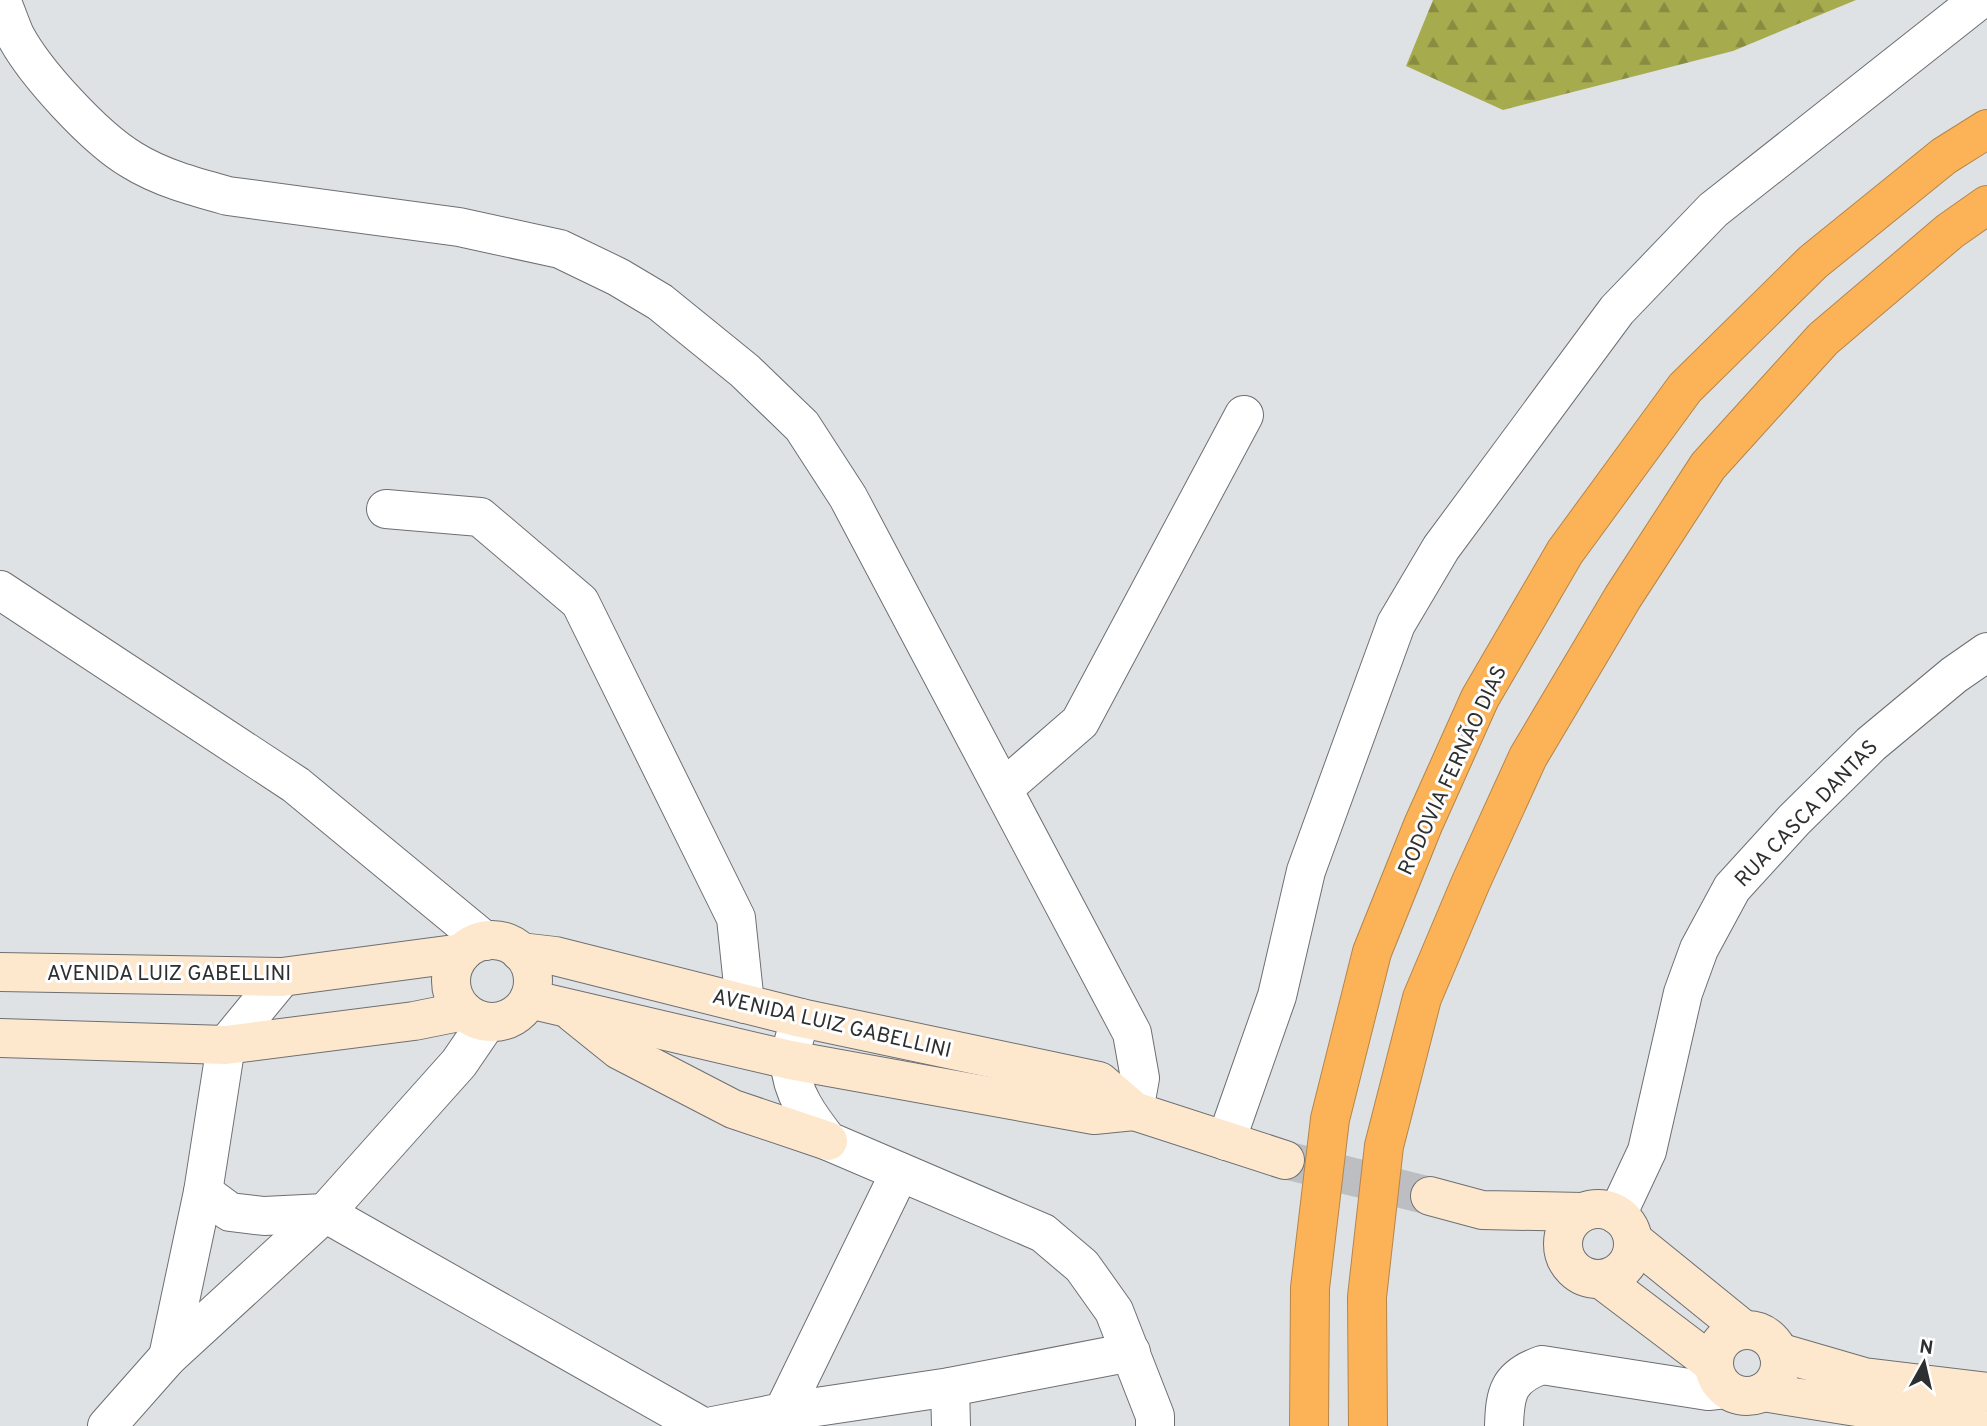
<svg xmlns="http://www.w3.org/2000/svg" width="1987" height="1426" viewBox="0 0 1987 1426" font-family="Overpass,sans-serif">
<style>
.forest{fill:url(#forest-firs)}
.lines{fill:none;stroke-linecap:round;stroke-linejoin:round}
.secondary-tunnel{stroke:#bcbec1;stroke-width:38;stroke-dasharray:38 19;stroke-linecap:butt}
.minor-casing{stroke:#6d6f72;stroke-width:40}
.tertiary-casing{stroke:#6d6f72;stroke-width:40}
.secondary-casing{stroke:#6d6f72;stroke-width:40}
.motorway-casing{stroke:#b4854a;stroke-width:40}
.minor{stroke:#fff;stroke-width:38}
.tertiary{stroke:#fff;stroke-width:38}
.secondary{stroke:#fee8cd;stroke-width:38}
.motorway{stroke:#fcb358;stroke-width:38}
.labels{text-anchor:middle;stroke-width:6;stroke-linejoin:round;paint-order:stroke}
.street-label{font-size:21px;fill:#2e2f30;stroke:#fff}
</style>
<defs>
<pattern id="forest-firs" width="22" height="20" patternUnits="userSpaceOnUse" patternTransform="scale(1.75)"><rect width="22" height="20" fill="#a6ab4e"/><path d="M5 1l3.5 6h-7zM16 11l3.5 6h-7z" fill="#888c41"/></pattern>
</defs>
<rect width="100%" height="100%" fill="#dfe2e5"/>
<polygon class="forest" points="1433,0 1856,0 1733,51 1503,110 1406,66"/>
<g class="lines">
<polyline class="secondary-tunnel" points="1285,1160 1430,1196"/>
<defs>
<g id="minor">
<path d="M 1,0 C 6,11 10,24 15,35 C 35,73 95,138 132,160 C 161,178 195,187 228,196 L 459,227 L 560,249 L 618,277 L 660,302 L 745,371 L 802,426 L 848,497 L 1132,1033 L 1140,1078 L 1134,1111"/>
<polyline points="386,509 480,517 580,602 736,918 745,1004"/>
<polyline points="0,590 296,785 485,941"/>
<polyline points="1004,788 1080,722 1244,415"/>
<polyline points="1226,1141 1277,996 1306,871 1396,624 1441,548 1617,310 1713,210 1979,0"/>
<polyline points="203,1192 230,1212 264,1216 325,1213 701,1426"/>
<polyline points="1617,1215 1647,1151 1683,993 1699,949 1732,888 1794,820 1871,744 1954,675 1987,652"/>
<polyline points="168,1357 203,1192 226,1045 282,977"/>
<polyline points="950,1387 951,1426"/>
<polyline points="783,1412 900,1172"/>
<polyline points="107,1426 168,1357 325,1213 459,1063 487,1022"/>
<polyline points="713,1426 783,1412 950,1387 1131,1352"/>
<path d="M 1504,1426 C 1505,1393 1508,1377 1542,1365 L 1708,1391 L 1726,1389"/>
</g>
<path id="tertiary" d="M 801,1018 C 797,1031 790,1048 790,1062 C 791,1093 810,1118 828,1141 L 1043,1233 L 1082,1266 L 1114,1311 L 1155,1416 L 1155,1426"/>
<g id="secondary">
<circle cx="492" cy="981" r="41"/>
<polyline points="520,952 555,956 801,1018 1099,1081 1134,1111 1285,1160"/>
<polyline points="0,972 282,977 462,953"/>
<polyline points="529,999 790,1060 1094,1115 1134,1111"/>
<polyline points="573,1013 619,1050 733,1109 828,1141"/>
<polyline points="0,1038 226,1045 414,1021 464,1011"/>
<polyline points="1430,1196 1482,1210 1583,1212"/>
<circle cx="1598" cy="1244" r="35"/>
<polyline points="1633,1240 1744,1330"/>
<polyline points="1601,1279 1713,1364"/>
<circle cx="1747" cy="1363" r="33"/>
<polyline points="1778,1352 1864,1377 1987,1392"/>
<polyline points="1763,1392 1975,1426"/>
</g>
<g id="motorway">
<polyline points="1309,1426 1310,1288 1330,1119 1372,952 1423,825 1480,698 1565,552 1685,388 1813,262 1944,156 1987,129"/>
<polyline points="1368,1426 1367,1297 1384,1146 1422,998 1471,882 1528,757 1623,597 1708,466 1823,339 1950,231 1987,205"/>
</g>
</defs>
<use href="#minor" class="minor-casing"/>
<use href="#tertiary" class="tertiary-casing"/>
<use href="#secondary" class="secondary-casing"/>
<use href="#motorway" class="motorway-casing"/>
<use href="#minor" class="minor"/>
<use href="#tertiary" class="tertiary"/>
<use href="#secondary" class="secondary"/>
<use href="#motorway" class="motorway"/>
</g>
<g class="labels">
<g class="street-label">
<text transform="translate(1452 770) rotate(-65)" y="7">RODOVIA FERNÃO DIAS</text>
<text transform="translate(1806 813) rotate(-46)" y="7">RUA CASCA DANTAS</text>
<text x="169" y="980">AVENIDA LUIZ GABELLINI</text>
<text transform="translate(832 1023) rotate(13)" y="7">AVENIDA LUIZ GABELLINI</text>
</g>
</g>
<g transform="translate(1924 1363) rotate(8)" stroke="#ffffff" stroke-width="5" paint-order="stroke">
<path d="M0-5L12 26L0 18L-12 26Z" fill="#2e2f30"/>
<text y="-10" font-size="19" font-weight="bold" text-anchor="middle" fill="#2e2f30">N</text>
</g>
</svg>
